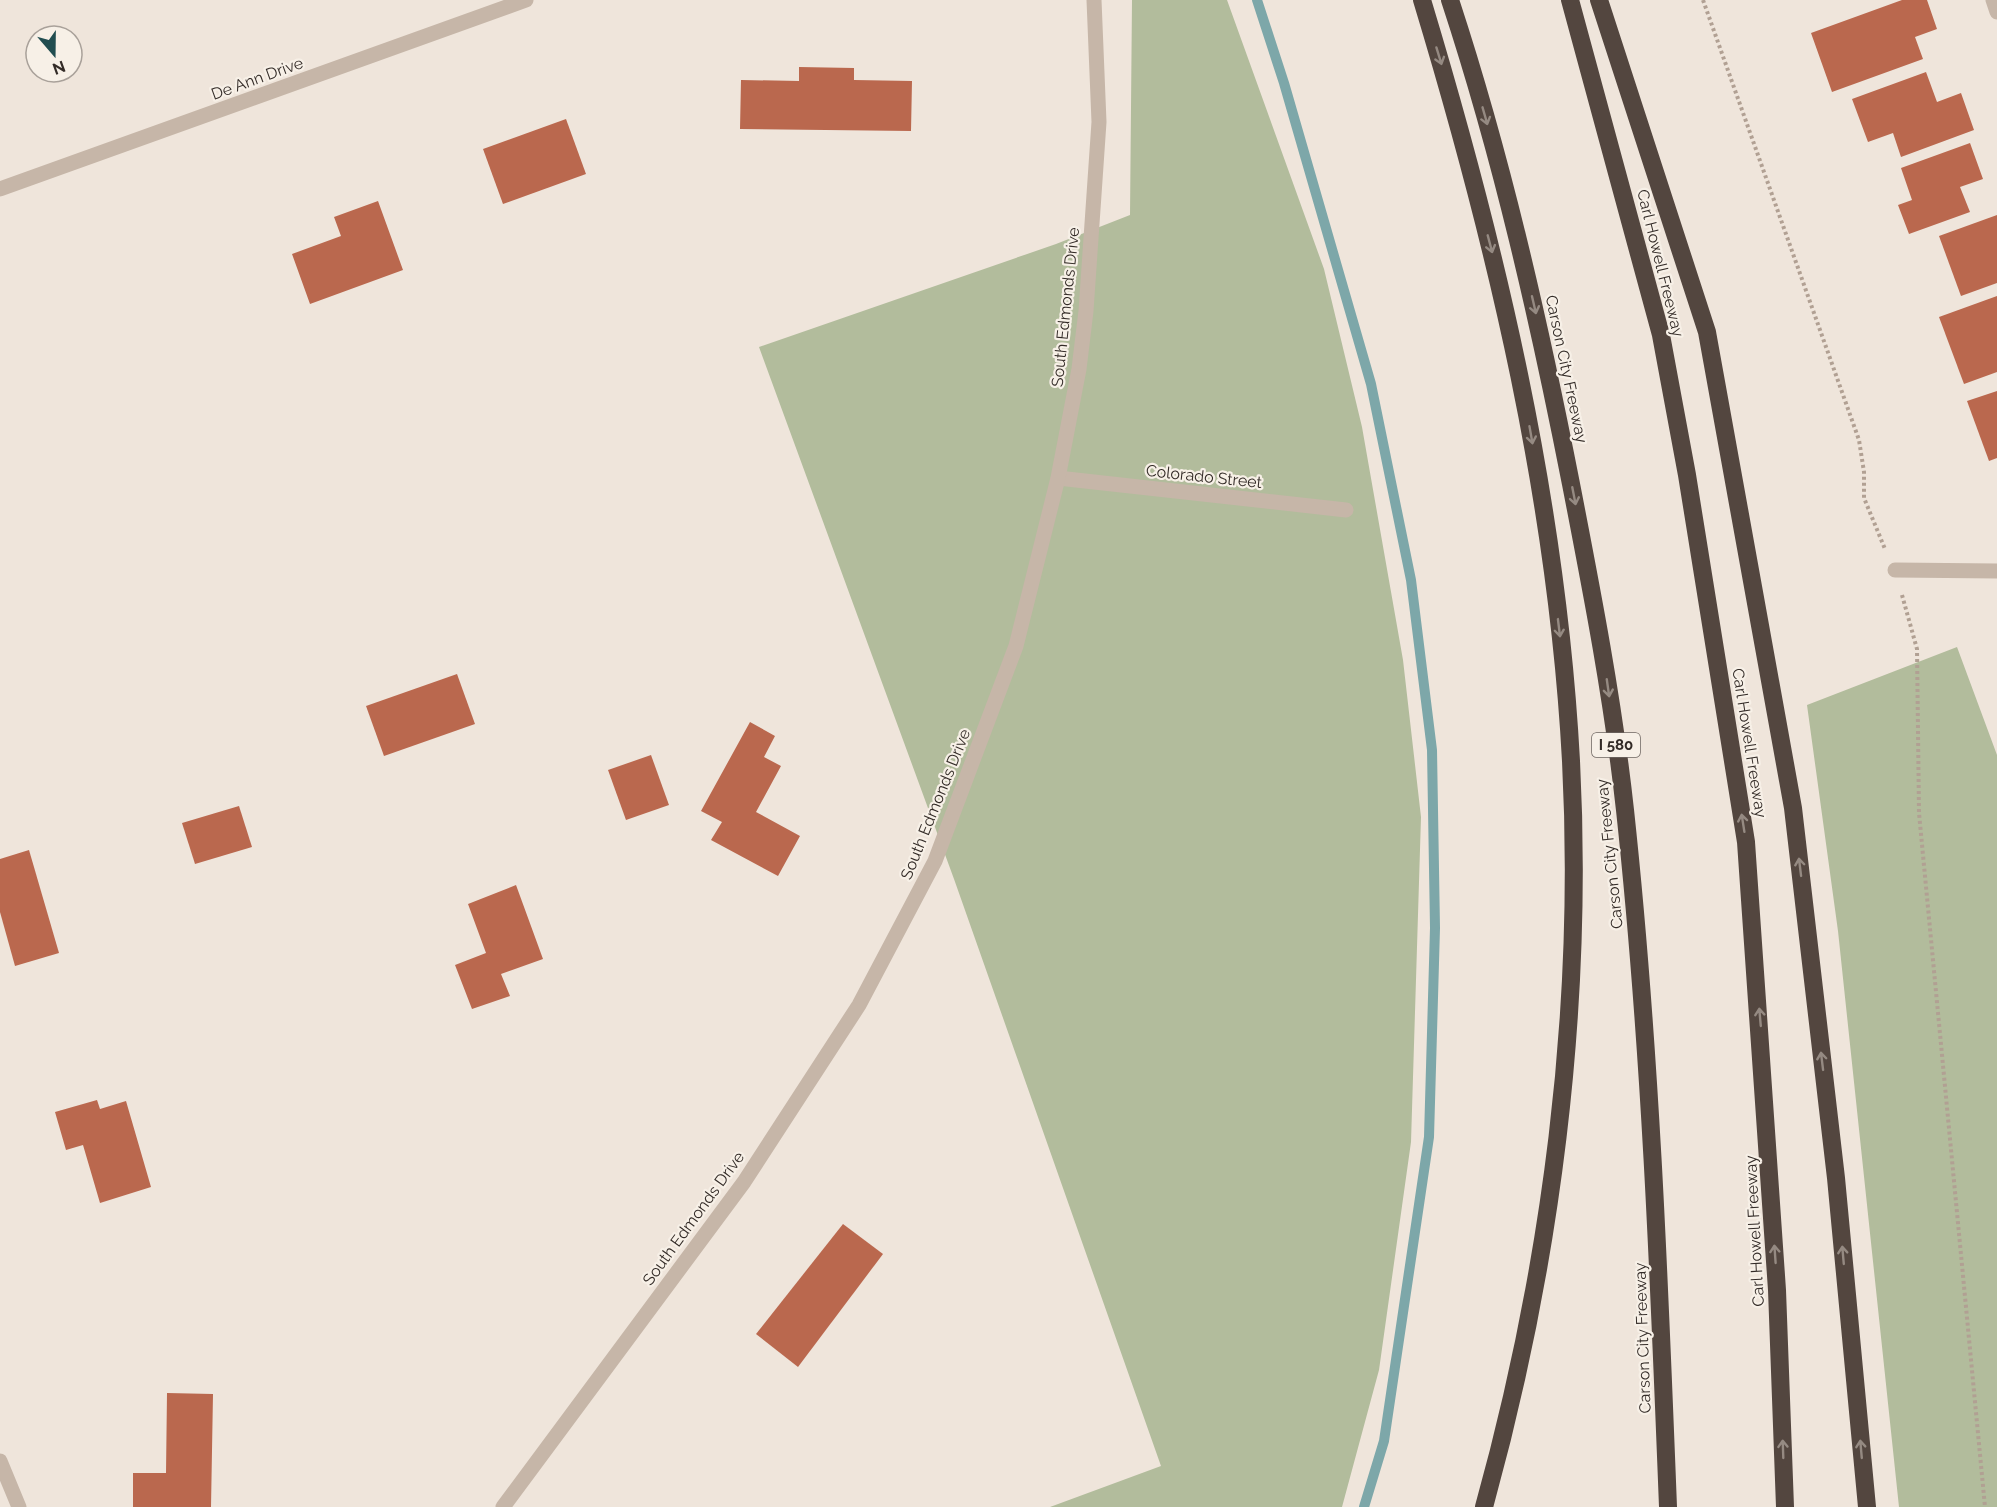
<svg xmlns="http://www.w3.org/2000/svg" width="1997" height="1507" viewBox="0 0 1997 1507" font-family="Raleway,sans-serif">
<style>
.green{fill:#b2bc9c}
.lines{fill:none;stroke-linecap:round;stroke-linejoin:round}
.stream{stroke:#7da7a9;stroke-width:10}
.building{fill:#ba684e}
.path{stroke:#b1a093;stroke-width:4;stroke-dasharray:3 3;stroke-linecap:butt}
.minor{stroke:#c6b6a8;stroke-width:15}
.tertiary{stroke:#c6b6a8;stroke-width:15}
.motorway{stroke:#53463f;stroke-width:18}
.oneway{stroke:#958a82}
.labels{text-anchor:middle;stroke-width:4.5;stroke-linejoin:round;paint-order:stroke}
.shield{fill:#f7f0e7;stroke:#6e6661;stroke-width:1.5}
.shield-label{font-size:15px;font-weight:bold;fill:#332b27}
.street-label{font-size:16px;fill:#332b27;stroke:#f7f0e7}
</style>
<rect width="100%" height="100%" fill="#efe5db"/>
<g class="green">
<polygon points="1132,0 1227,0 1324,269 1362,427 1403,660 1421,817 1411,1142 1379,1370 1342,1507 1050,1507 1161,1466 954,879 759,347 1056,244 1130,215"/>
<polygon points="1957,647 1997,755 1997,1507 1899,1507 1838,931 1807,705"/>
</g>
<g class="lines">
<polyline class="stream" points="1257,0 1284,83 1371,384 1411,580 1432,750 1435,928 1429,1137 1384,1441 1364,1507"/>
</g>
<g class="building">
<polygon points="1902,0 1927,0 1937,29 1915,37 1923,59 1832,92 1811,33"/>
<polygon points="799,67 854,68 854,80 912,81 911,131 740,129 741,80 799,81"/>
<polygon points="1926,72 1937,102 1961,93 1974,130 1901,157 1893,133 1868,142 1852,99"/>
<polygon points="566,119 586,174 503,204 483,149"/>
<polygon points="1970,143 1983,179 1960,187 1970,212 1909,234 1898,205 1912,200 1901,168"/>
<polygon points="378,201 403,270 310,304 292,254 341,236 334,217"/>
<polygon points="1997,215 1997,283 1961,296 1939,236"/>
<polygon points="1997,296 1997,372 1964,384 1939,317"/>
<polygon points="1997,391 1997,458 1989,461 1967,401"/>
<polygon points="457,674 475,724 384,756 366,706"/>
<polygon points="750,722 775,736 764,757 781,766 756,812 800,836 778,876 711,840 722,822 701,811"/>
<polygon points="651,755 669,805 626,820 608,770"/>
<polygon points="239,806 252,847 195,864 182,823"/>
<polygon points="29,850 59,953 15,966 0,912 0,859"/>
<polygon points="516,885 543,959 501,974 510,996 472,1009 455,965 486,953 468,904"/>
<polygon points="97,1100 100,1109 126,1101 151,1187 100,1203 83,1145 66,1150 55,1112"/>
<polygon points="843,1224 883,1254 798,1367 756,1334"/>
<polygon points="167,1393 213,1394 211,1507 133,1507 133,1473 166,1473"/>
</g>
<g class="lines">
<g class="path">
<polyline points="1703,0 1859,440 1864,472 1864,498 1885,549"/>
<polyline points="1902,595 1917,649 1919,813 1985,1507"/>
</g>
<g class="minor">
<polyline points="1993,0 1997,12"/>
<polyline points="0,189 526,0"/>
<polyline points="1058,478 1346,510"/>
<polyline points="1895,570 1997,571"/>
<polyline points="0,1461 19,1507"/>
</g>
<polyline class="tertiary" points="503,1507 744,1182 859,1005 935,861 1016,646 1058,478 1079,369 1086,311 1099,122 1094,0"/>
<g class="motorway">
<path d="M 1422,0 C 1497,248 1557,501 1571,761 C 1584,1011 1551,1266 1484,1507"/>
<path d="M 1450,0 C 1502,158 1539,321 1571,484 C 1592,592 1613,700 1625,810 C 1650,1042 1659,1274 1668,1507"/>
<polyline points="1570,0 1661,335 1687,475 1746,842 1777,1290 1785,1507"/>
<polyline points="1599,0 1707,332 1793,808 1836,1178 1867,1507"/>
</g>
</g>
<defs><path id="oneway-shaft" d="M-6 0H5M1.5-3L5.5 0L1.5 3" fill="none" stroke-width="1.6" stroke-linecap="round" stroke-linejoin="round" transform="scale(1.5)"/></defs>
<g class="oneway">
<use href="#oneway-shaft" transform="translate(1439 56) rotate(73)"/>
<use href="#oneway-shaft" transform="translate(1485 116) rotate(74)"/>
<use href="#oneway-shaft" transform="translate(1490 244) rotate(75)"/>
<use href="#oneway-shaft" transform="translate(1534 305) rotate(77)"/>
<use href="#oneway-shaft" transform="translate(1531 435) rotate(80)"/>
<use href="#oneway-shaft" transform="translate(1574 496) rotate(79)"/>
<use href="#oneway-shaft" transform="translate(1559 628) rotate(83)"/>
<use href="#oneway-shaft" transform="translate(1608 688) rotate(82)"/>
<use href="#oneway-shaft" transform="translate(1743 823) rotate(-99)"/>
<use href="#oneway-shaft" transform="translate(1800 867) rotate(-97)"/>
<use href="#oneway-shaft" transform="translate(1760 1017) rotate(-95)"/>
<use href="#oneway-shaft" transform="translate(1822 1061) rotate(-97)"/>
<use href="#oneway-shaft" transform="translate(1775 1254) rotate(-94)"/>
<use href="#oneway-shaft" transform="translate(1843 1255) rotate(-95)"/>
<use href="#oneway-shaft" transform="translate(1783 1449) rotate(-92)"/>
<use href="#oneway-shaft" transform="translate(1861 1449) rotate(-95)"/>
</g>
<g class="labels">
<rect class="shield" x="1592" y="733" width="48" height="24" rx="4.5"/>
<g class="shield-label">
<text x="1616" y="750">I 580</text>
</g>
<g class="street-label">
<text transform="translate(257 78) rotate(-20)" y="6">De Ann Drive</text>
<text transform="translate(1661 263) rotate(76)" y="6">Carl Howell Freeway</text>
<text transform="translate(1065 307) rotate(-84)" y="6">South Edmonds Drive</text>
<text transform="translate(1567 369) rotate(78)" y="6">Carson City Freeway</text>
<text transform="translate(1204 476) rotate(6)" y="6">Colorado Street</text>
<text transform="translate(1750 743) rotate(81)" y="6">Carl Howell Freeway</text>
<text transform="translate(935 804) rotate(-68)" y="6">South Edmonds Drive</text>
<text transform="translate(1609 854) rotate(-96)" y="6">Carson City Freeway</text>
<text transform="translate(693 1218) rotate(-54)" y="6">South Edmonds Drive</text>
<text transform="translate(1754 1231) rotate(-93)" y="6">Carl Howell Freeway</text>
<text transform="translate(1642 1338) rotate(-92)" y="6">Carson City Freeway</text>
</g>
</g>
<g transform="translate(54 54) rotate(160)"><circle r="28" fill="#f7f0e7" stroke="#a9a19a" stroke-width="1.5"/>
<path d="M0-4.5L10 22L0 15L-10 22Z" fill="#214d50"/>
<text y="-9" font-size="16" font-weight="bold" text-anchor="middle" fill="#332b27">N</text>
</g>
</svg>
